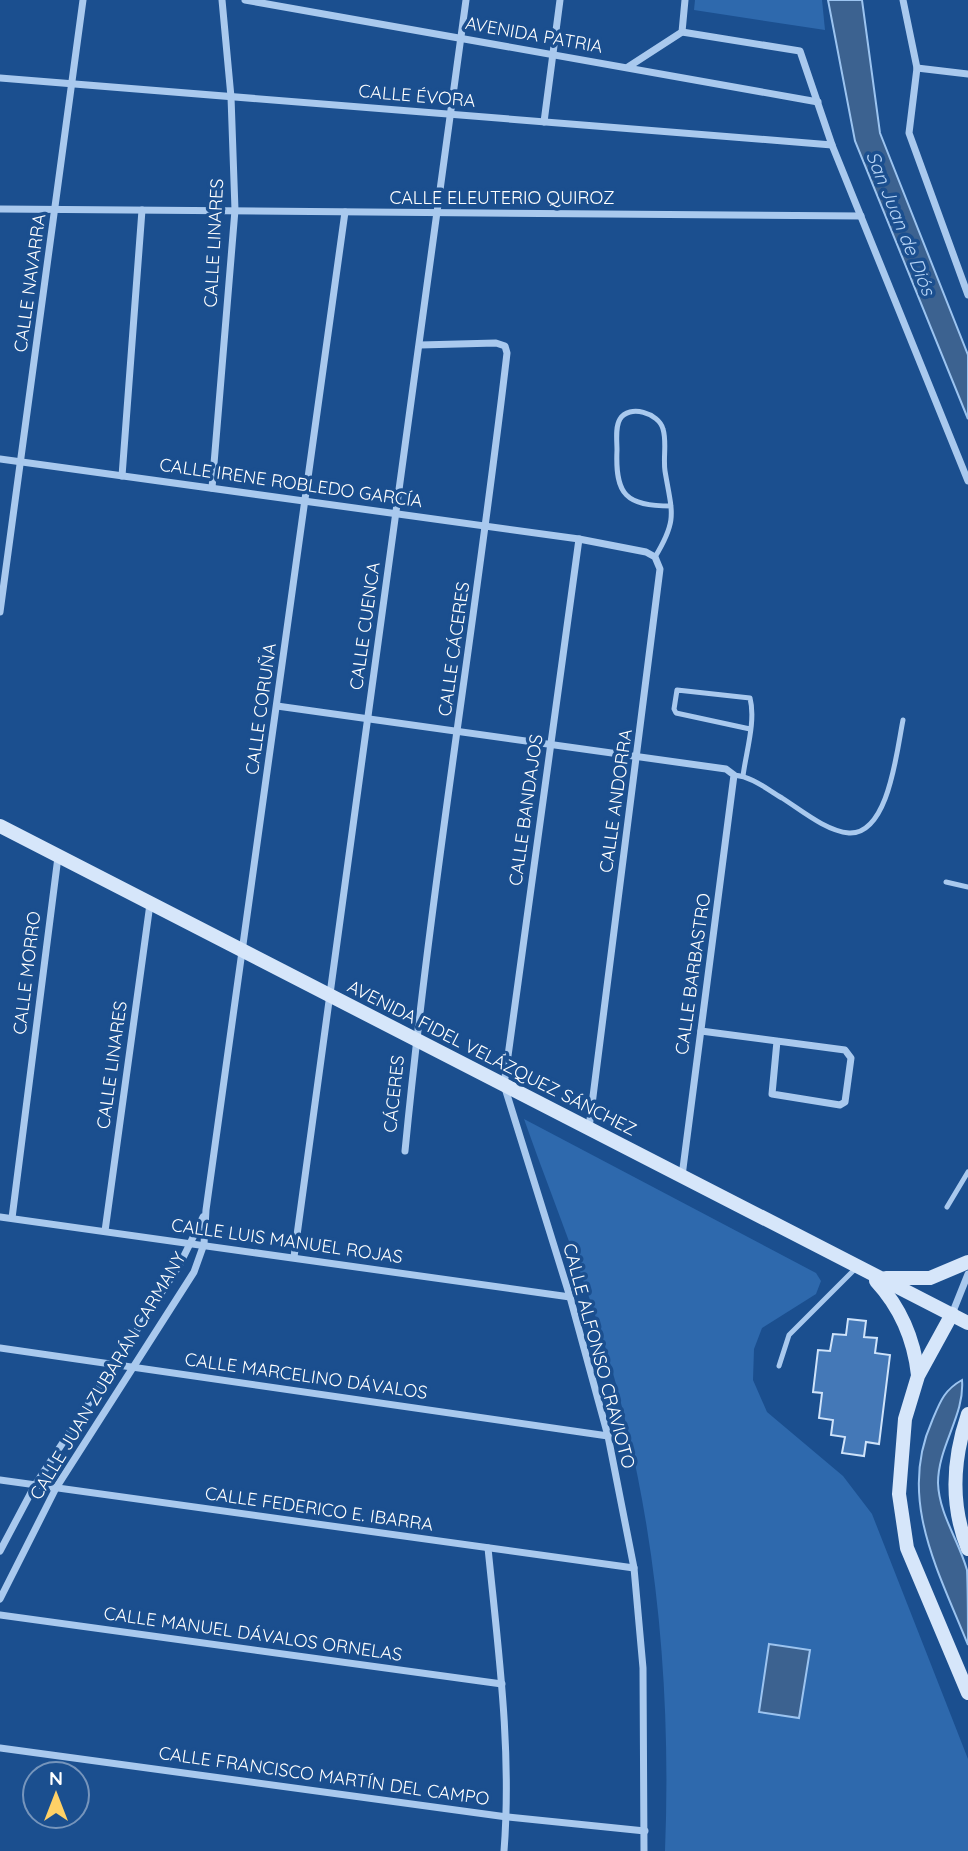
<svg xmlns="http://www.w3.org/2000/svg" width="968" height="1851" viewBox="0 0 968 1851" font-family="Quicksand,sans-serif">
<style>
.green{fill:#2e69ad}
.water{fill:#3c6290;stroke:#9cc4f0;stroke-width:2}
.building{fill:#4478b7;stroke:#cfe3fa;stroke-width:2}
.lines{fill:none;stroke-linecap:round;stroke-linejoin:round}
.lane{stroke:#a9c9ee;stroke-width:5}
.street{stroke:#a9c9ee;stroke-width:7}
.secondary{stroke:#d6e6fa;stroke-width:14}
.labels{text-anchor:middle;stroke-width:7;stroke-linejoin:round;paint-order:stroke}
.street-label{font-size:18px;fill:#fff;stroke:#1b4f8f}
.water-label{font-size:19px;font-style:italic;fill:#b5d3f5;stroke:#1b4f8f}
</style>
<rect width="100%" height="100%" fill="#1b4f8f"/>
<g class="green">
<polygon points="695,0 822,0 825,30 694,10"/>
<path d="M 524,1119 L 816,1273 L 821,1281 L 816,1294 L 762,1328 L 754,1349 L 753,1380 L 767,1412 L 843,1476 L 872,1514 L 968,1759 L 968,1851 L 665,1851 C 672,1676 654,1501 601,1333 C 578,1261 549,1190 524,1119 Z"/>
</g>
<g class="water">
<polygon points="828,0 862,0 880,133 968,355 968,419 855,141"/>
<path d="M 962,1380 C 965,1415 938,1446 938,1483 C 939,1514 959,1541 967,1570 C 968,1592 968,1622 968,1645 C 939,1572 897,1499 932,1421 C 940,1402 944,1390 962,1380 Z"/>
<polygon points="769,1644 810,1650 799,1718 759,1712"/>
</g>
<polygon class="building" points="848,1319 866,1321 864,1337 877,1338 875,1353 890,1355 879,1444 866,1442 864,1456 842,1453 845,1437 831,1435 833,1420 819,1418 822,1393 813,1392 818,1350 830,1351 833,1334 846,1335"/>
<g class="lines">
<g class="lane">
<path d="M 655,557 C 678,519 672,513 665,471 C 663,458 667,442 663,429 C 659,413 629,404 620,419 C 615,427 617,441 617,450 C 615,495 626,506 671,506"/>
<path d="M 734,775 C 753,777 765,788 782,798 C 801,810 826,831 849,833 C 889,835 897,749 903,720"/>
<path d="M 743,776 C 746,752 756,721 750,698 L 677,690 L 674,709 L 676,713 L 750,729"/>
<polyline points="946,882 968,887"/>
<polyline points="947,1207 968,1172"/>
<polyline points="779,1366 789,1335 857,1267"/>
</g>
<g class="street">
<polyline points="245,0 818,102"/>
<polyline points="903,0 917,68 909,133 968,295"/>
<polyline points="682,32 800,51 832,145 968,481"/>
<polyline points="628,67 682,32 685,0"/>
<polyline points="917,68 968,74"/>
<polyline points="0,78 832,145"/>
<polyline points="544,122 560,0"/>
<polyline points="0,209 861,216"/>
<polyline points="0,459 579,539 646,552 655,557 660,569 589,1128"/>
<polyline points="122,476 142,210"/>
<polyline points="212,488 235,210 231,97 222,0"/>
<polyline points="579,539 504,1085 570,1297 608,1436 634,1568 643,1668 644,1851"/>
<polyline points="0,612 83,0"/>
<polyline points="277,706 726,769 734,775 682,1176"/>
<polyline points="701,1031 845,1050 851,1058 845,1102 840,1105 772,1094 777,1041"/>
<path d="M 405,1151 C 431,884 476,619 507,353 L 505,346 L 496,343 L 420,345"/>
<polyline points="0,1217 570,1297"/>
<polyline points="12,1218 58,857"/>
<polyline points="105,1231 150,904"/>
<polyline points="294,1257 466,0"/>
<polyline points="952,1314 968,1274"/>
<polyline points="0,1348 608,1436"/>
<polyline points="0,1480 634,1568"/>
<path d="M 488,1548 C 498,1648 512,1750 504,1851"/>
<polyline points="0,1551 35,1485 179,1266 203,1217"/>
<polyline points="0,1599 56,1488 194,1272 204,1244 206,1210 345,212"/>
<polyline points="0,1615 502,1684"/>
<polyline points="0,1748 507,1817 645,1831"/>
</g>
<g class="secondary">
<polyline points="0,826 968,1323"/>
<polyline points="886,1278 930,1278 968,1262"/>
<path d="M 876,1281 C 901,1308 914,1339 918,1375"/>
<polyline points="952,1314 918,1376 905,1419 899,1494 907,1548 968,1693"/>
<path d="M 968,1414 C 953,1458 950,1505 968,1549"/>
</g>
</g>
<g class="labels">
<g class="street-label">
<text transform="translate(534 35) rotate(10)" y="6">AVENIDA PATRIA</text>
<text transform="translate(417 96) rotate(5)" y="6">CALLE ÉVORA</text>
<text x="502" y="204">CALLE ELEUTERIO QUIROZ</text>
<text transform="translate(214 243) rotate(-87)" y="6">CALLE LINARES</text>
<text transform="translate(30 283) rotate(-82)" y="6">CALLE NAVARRA</text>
<text transform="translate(291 483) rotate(8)" y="6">CALLE IRENE ROBLEDO GARCÍA</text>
<text transform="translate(365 626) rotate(-82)" y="6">CALLE CUENCA</text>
<text transform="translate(454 649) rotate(-82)" y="6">CALLE CÁCERES</text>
<text transform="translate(261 709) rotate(-82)" y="6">CALLE CORUÑA</text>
<text transform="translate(616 801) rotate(-82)" y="6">CALLE ANDORRA</text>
<text transform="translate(526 810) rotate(-82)" y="6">CALLE BANDAJOS</text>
<text transform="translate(27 973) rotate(-83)" y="6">CALLE MORRO</text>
<text transform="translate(693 974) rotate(-82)" y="6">CALLE BARBASTRO</text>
<text transform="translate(492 1058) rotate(27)" y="6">AVENIDA FIDEL VELÁZQUEZ SÁNCHEZ</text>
<text transform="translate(112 1065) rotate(-82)" y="6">CALLE LINARES</text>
<text transform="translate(394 1094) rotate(-84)" y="6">CÁCERES</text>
<text transform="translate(287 1241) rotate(8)" y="6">CALLE LUIS MANUEL ROJAS</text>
<text transform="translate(599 1356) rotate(75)" y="6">CALLE ALFONSO CRAVIOTO</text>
<text transform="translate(108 1376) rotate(-59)" y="6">CALLE JUAN ZUBARÁN CARMANY</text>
<text transform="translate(306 1376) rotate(8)" y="6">CALLE MARCELINO DÁVALOS</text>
<text transform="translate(319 1509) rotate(8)" y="6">CALLE FEDERICO E. IBARRA</text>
<text transform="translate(253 1634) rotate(8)" y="6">CALLE MANUEL DÁVALOS ORNELAS</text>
<text transform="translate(324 1776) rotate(8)" y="6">CALLE FRANCISCO MARTÍN DEL CAMPO</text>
</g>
<g class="water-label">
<text transform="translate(901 223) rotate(68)" y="7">San Juan de Diós</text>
</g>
</g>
<g transform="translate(56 1795)"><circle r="33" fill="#1b4f8f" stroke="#7695bc" stroke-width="2"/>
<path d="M0-5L12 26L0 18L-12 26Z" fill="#ffd166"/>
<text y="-10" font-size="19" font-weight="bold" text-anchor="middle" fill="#ffffff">N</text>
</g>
</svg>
